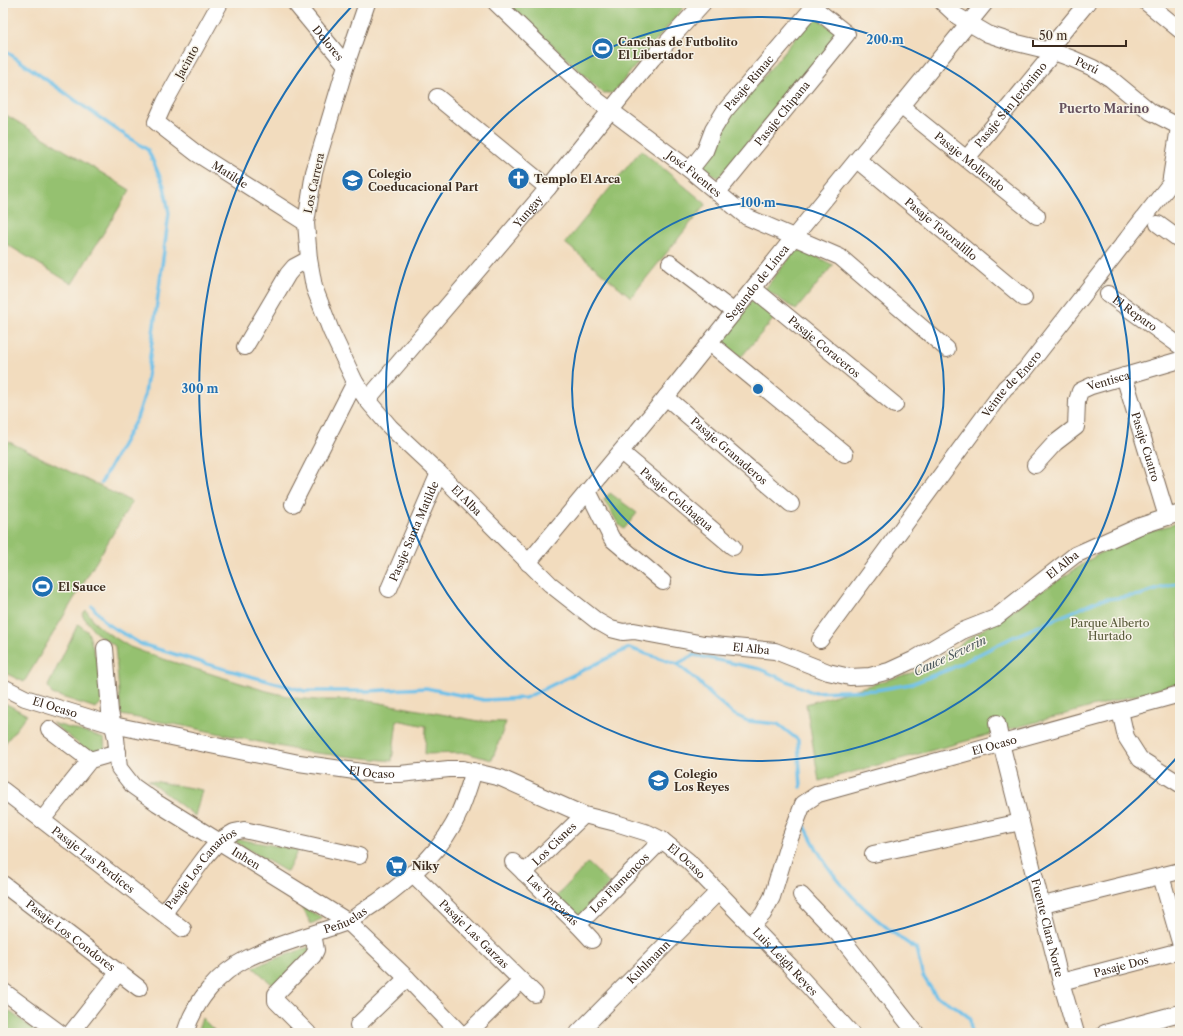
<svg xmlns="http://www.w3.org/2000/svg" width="1183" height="1036" viewBox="0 0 1183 1036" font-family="'Libre Caslon Text',serif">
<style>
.green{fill:#95c16f;stroke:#687646}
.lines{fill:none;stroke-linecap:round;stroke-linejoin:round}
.stream{stroke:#6cc0e9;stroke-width:3.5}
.minor-casing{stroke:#7b6856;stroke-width:18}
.minor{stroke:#fff;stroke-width:16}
.ring{fill:none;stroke:#1f6fb2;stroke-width:2}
.labels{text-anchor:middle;stroke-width:3;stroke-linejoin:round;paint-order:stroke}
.poi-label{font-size:11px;font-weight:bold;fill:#3b2a1e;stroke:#f7f3e8;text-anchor:start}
.street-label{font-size:11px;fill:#3b2a1e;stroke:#f7f3e8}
.park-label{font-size:11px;fill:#565736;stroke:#f7f3e8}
.neighbourhood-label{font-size:12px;font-weight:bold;fill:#66515d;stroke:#f7f3e8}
.water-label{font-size:12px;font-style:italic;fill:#4a575b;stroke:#f7f3e8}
.centre{fill:#1f6fb2;stroke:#f7f3e8;stroke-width:2}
.ring-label{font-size:12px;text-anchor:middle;font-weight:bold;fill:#1f6fb2;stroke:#f7f3e8;stroke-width:3;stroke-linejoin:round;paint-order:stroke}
</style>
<rect width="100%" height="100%" fill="#f7f3e8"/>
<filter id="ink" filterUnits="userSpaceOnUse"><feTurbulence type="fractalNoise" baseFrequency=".025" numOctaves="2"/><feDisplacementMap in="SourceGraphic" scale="8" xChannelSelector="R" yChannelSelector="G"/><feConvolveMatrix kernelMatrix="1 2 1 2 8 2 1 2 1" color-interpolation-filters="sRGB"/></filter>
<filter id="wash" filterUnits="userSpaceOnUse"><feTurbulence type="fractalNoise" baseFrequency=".012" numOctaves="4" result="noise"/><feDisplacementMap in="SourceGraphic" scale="16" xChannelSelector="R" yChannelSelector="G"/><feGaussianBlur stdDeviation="0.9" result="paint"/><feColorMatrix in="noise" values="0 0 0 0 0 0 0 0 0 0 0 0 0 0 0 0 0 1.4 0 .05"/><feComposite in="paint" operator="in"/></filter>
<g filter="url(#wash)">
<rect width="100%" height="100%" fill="#f2dcbe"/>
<g class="green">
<polygon points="508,3 687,3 613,93 603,93"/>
<polygon points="814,16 836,32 836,38 718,178 701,164 721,128"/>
<polygon points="3,113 130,190 72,284 3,242"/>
<polygon points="641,150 706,204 631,297 565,243"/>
<polygon points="804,250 833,265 796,310 765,289 794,252"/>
<polygon points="754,298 777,315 741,357 720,340"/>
<polygon points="3,439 132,502 24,682 3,672"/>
<polygon points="610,493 637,513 624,529 619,525 604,500"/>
<polygon points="1180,522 1180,683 819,781 806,704 921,670 1097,555 1131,537"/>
<polygon points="86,610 96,624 109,634 130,647 157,657 263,690 295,698 316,700 364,700 479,721 506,722 492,760 466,753 425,754 426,726 397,720 392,761 306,752 184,726 121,715 115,646 96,633 82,615"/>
<polygon points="78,624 88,632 99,668 102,702 96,708 52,694 48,686"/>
<polygon points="3,702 27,715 3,746"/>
<polygon points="52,723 94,735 104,739 105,754 94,756"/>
<polygon points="148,780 202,790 195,816"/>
<polygon points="238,839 298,850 287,872 234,841"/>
<polygon points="588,863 610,884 577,919 555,898"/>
<polygon points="302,907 323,918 311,924"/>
<polygon points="309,947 311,950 274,986 253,967"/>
<polygon points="4,1007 38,1033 3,1033"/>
<polygon points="202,1018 217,1033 197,1033"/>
</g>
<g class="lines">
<g class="stream">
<polyline points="3,49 110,125 148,150 164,186 169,213 145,394 137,418 101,483"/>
<polyline points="92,606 107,624 141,644 217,667 305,691 367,691 426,688 484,700 525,698 629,648 677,664 698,681 710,694 733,714 748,721 778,724 798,740 801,787"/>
<polyline points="677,664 694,655 760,669 812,692 876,690 911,684 952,668 1013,637 1100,600 1140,595 1180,582"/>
<path d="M 802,821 C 810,835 817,851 826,864 C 849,898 882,926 916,949 L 923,976 L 936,996 L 956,1007 L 970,1018 L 971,1033"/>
</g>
</g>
</g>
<g filter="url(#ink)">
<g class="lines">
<defs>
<g id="minor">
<path id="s1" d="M 220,3 L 165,102 L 156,122 L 196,153 L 306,223"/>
<path id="s2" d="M 295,3 L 346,65"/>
<path id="s3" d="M 367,3 L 346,65 L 314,172 L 306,223 L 309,259 L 314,287 L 331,331 L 355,382 L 367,400 L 390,427 L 439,473 L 550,584 L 597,621 L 611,629 L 623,632 L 634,631 L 704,644 L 775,651 L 828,672 L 850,677 L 870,676 L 889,671 L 913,660 L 962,631 L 995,618 L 1075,555 L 1140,526 L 1180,513"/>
<path id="s4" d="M 496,3 L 598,101 L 690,170 L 747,217 L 840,257 L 947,349"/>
<path id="s5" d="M 943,3 L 957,16 L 988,34 L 1009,41 L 1054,52 L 1073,59 L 1093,68 L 1111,79 L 1151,112 L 1180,127"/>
<polyline points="1147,3 1180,30"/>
<polyline points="1048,50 1087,3"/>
<polyline points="437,97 548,188"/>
<path id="s6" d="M 902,107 L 1037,216"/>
<path id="s7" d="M 967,158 L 1054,52"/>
<path id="s8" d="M 858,160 L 1024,298"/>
<path id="s9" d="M 690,170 L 705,151 L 713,130 L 724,112 L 817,3"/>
<path id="s10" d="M 717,193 L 847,34 L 813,7"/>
<polyline points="1158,224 1180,240"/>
<polyline points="670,263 734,312"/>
<path id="s11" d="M 754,289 L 895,405"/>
<path id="s12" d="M 1108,294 L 1180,346"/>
<polyline points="710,343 845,454"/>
<polyline points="245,347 288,274 294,267 309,259"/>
<path id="s13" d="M 1124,376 L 1167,517"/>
<path id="s14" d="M 666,397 L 791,504"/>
<path id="s15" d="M 367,400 L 548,188 L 652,59 L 703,3"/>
<path id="s16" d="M 621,452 L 733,547"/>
<path id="s17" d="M 1035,465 L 1055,443 L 1076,427 L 1077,401 L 1080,391 L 1091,386 L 1180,360"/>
<polyline points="588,491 612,539 663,582"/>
<polyline points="293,504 355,382"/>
<path id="s18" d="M 528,563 L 666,397 L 794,237 L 985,3"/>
<path id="s19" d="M 389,589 L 439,473"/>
<path id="s20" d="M 820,640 L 1005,388 L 1025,370 L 1170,184 L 1180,121"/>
<path id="s21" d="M 105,648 L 110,712 L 116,738 L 119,768 L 133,786 L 157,803 L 347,921 L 407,978 L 460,1033"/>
<path id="s22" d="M 3,687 L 25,698 L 113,725 L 299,763 L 376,774 L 400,774 L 449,769 L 463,769 L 501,778 L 584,815 L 616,823 L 648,833 L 662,840 L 688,861 L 790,966 L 851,1033"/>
<polyline points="1120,711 1126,737 1140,759 1180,784"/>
<path id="s23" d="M 997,723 L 1001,743 L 1061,982 L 1076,1033"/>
<polyline points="49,729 90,760"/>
<path id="s24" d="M 3,790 L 183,929"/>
<polyline points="42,820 90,760 118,752"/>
<polyline points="873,854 1021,822"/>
<path id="s25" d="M 513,862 L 578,925 L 592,940"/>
<path id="s26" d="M 412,873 L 535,994"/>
<path id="s27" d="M 524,873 L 584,815"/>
<polyline points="1161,876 1180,942"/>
<path id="s28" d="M 3,884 L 139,988"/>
<polyline points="801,895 839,935 916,1033"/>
<polyline points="1043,905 1180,871"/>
<path id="s29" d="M 164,913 L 206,856 L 219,841 L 234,832 L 244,830 L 359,856"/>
<path id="s30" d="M 578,925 L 662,840"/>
<path id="s31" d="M 751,927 L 763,914 L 772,897 L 789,841 L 803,804 L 818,794 L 1180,694"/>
<path id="s32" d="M 1061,982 L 1180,951"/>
<polyline points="3,991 60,1033"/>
<polyline points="358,1025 407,978"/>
<polyline points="71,1033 119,972"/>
<path id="s33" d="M 185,1033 C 195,1001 218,973 248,958 C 270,947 295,940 318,932 C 328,928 338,926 347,922 C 353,919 359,914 365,910 C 397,890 435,858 453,825 C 463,808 468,789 474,771"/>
<polyline points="308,1033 276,1001 276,994 313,956 316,950 313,934"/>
<polyline points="468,1033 521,981"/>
<path id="s34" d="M 578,1033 L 718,892"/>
<polyline points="1105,1033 1180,1013"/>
</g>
</defs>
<use href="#minor" class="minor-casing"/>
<use href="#minor" class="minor"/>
</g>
</g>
<g class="ring">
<circle cx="758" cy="389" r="186"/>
<circle cx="758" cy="389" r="372"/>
<path d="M1179 755A558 558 0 1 1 353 5"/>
</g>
<defs>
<symbol id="stadium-disc" viewBox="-11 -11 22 22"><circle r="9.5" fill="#1f6fb2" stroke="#f7f3e8"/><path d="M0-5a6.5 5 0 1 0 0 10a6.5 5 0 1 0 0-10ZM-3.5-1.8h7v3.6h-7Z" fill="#fff"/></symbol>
<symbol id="church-disc" viewBox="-11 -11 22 22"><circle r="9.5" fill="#1f6fb2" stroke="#f7f3e8"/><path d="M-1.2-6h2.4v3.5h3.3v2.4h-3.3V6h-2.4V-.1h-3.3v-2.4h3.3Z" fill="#fff"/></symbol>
<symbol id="school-disc" viewBox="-11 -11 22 22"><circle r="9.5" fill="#1f6fb2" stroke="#f7f3e8"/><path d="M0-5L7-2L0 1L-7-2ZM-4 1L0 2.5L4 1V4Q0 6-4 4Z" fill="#fff"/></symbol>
<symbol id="supermarket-disc" viewBox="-11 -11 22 22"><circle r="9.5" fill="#1f6fb2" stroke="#f7f3e8"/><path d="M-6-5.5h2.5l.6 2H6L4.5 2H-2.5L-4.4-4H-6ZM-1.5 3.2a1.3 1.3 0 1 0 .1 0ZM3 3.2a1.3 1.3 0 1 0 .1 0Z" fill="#fff"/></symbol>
</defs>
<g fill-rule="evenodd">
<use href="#stadium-disc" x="590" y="36" width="25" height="25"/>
<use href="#church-disc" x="506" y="166" width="25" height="25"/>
<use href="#school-disc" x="340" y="168" width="25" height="25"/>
<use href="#stadium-disc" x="30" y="574" width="25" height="25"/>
<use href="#school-disc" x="646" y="768" width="25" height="25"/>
<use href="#supermarket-disc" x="384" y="854" width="25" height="25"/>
</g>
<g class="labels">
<g class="poi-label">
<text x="618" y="46">Canchas de Futbolito<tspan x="618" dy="13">El Libertador</tspan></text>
<text x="368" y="178">Colegio<tspan x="368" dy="13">Coeducacional Part</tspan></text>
<text x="534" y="183">Templo El Arca</text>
<text x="58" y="591">El Sauce</text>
<text x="674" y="778">Colegio<tspan x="674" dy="13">Los Reyes</tspan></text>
<text x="412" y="870">Niky</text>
</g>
<g class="street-label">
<text dy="4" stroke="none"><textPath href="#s2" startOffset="52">Dolores</textPath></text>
<text transform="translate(187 62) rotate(-61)" y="4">Jacinto</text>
<text dy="4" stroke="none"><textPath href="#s5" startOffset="159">Perú</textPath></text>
<text dy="4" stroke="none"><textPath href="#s9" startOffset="106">Pasaje Rimac</textPath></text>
<text dy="4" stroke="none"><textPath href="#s7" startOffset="69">Pasaje San Jerónimo</textPath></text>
<text dy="4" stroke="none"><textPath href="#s10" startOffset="103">Pasaje Chipana</textPath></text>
<text dy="4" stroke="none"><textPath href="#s6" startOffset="87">Pasaje Mollendo</textPath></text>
<text dy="4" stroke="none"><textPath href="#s1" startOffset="226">Matilde</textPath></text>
<text dy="4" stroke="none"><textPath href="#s4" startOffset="262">José Fuentes</textPath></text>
<text transform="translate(314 183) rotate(-78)" y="4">Los Carrera</text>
<text dy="4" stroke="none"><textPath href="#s15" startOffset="248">Yungay</textPath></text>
<text dy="4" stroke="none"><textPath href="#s8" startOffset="108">Pasaje Totoralillo</textPath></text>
<text dy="4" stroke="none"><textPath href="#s18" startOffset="362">Segundo de Línea</textPath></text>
<text dy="4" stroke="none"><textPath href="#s12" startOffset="33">El Reparo</textPath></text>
<text dy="4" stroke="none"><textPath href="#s11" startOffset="91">Pasaje Coraceros</textPath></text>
<text dy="4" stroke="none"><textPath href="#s17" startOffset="123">Ventisca</textPath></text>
<text dy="4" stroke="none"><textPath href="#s20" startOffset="320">Veinte de Enero</textPath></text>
<text dy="4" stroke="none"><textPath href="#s13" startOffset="74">Pasaje Cuatro</textPath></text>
<text dy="4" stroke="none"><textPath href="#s14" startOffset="83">Pasaje Granaderos</textPath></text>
<text dy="4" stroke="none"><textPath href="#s16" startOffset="73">Pasaje Colchagua</textPath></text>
<text dy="4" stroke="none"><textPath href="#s3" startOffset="560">El Alba</textPath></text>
<text dy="4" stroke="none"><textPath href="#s19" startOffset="63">Pasaje Santa Matilde</textPath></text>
<text dy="4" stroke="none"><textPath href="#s3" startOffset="1244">El Alba</textPath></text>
<text dy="4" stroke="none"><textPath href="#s3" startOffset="896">El Alba</textPath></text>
<text dy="4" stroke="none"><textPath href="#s22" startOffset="56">El Ocaso</textPath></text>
<text dy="4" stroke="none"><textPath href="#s31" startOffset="336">El Ocaso</textPath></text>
<text dy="4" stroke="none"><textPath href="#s22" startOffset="380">El Ocaso</textPath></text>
<text dy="4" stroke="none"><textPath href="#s27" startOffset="42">Los Cisnes</textPath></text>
<text dy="4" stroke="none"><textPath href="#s21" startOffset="278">Inhen</textPath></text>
<text dy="4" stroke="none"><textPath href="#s24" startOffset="114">Pasaje Las Perdices</textPath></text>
<text dy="4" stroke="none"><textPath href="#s22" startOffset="716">El Ocaso</textPath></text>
<text dy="4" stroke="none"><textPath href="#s29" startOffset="58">Pasaje Los Canarios</textPath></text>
<text dy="4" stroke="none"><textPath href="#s30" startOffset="59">Los Flamencos</textPath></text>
<text dy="4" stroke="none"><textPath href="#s25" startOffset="55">Las Torcazas</textPath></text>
<text dy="4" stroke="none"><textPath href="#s33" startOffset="205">Peñuelas</textPath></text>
<text dy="4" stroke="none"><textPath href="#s23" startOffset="211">Fuente Clara Norte</textPath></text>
<text dy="4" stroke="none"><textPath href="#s26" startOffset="87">Pasaje Las Garzas</textPath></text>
<text dy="4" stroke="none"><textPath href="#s28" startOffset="85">Pasaje Los Condores</textPath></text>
<text dy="4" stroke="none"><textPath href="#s34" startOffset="100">Kuhlmann</textPath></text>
<text dy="4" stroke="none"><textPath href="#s22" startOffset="857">Luis Leigh Reyes</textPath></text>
<text dy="4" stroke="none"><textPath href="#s32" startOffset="62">Pasaje Dos</textPath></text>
</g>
<g class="park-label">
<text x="1110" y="627">Parque Alberto<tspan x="1110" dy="13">Hurtado</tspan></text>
</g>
<g class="neighbourhood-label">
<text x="1104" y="113">Puerto Marino</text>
</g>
<g class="water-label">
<text transform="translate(950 656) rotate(-25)" y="4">Cauce Severin</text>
</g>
</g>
<circle cx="758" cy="389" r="6" class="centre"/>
<g class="ring-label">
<text x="885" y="44">200 m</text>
<text x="758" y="207">100 m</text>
<text x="200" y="393">300 m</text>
</g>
<rect width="1183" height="1036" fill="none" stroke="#f7f3e8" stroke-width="16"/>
<path d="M1033 40v6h93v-6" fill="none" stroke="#3b2a1e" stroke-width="2"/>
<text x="1039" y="40" font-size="12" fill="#3b2a1e" stroke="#f7f3e8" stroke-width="3" paint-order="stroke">50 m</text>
</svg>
